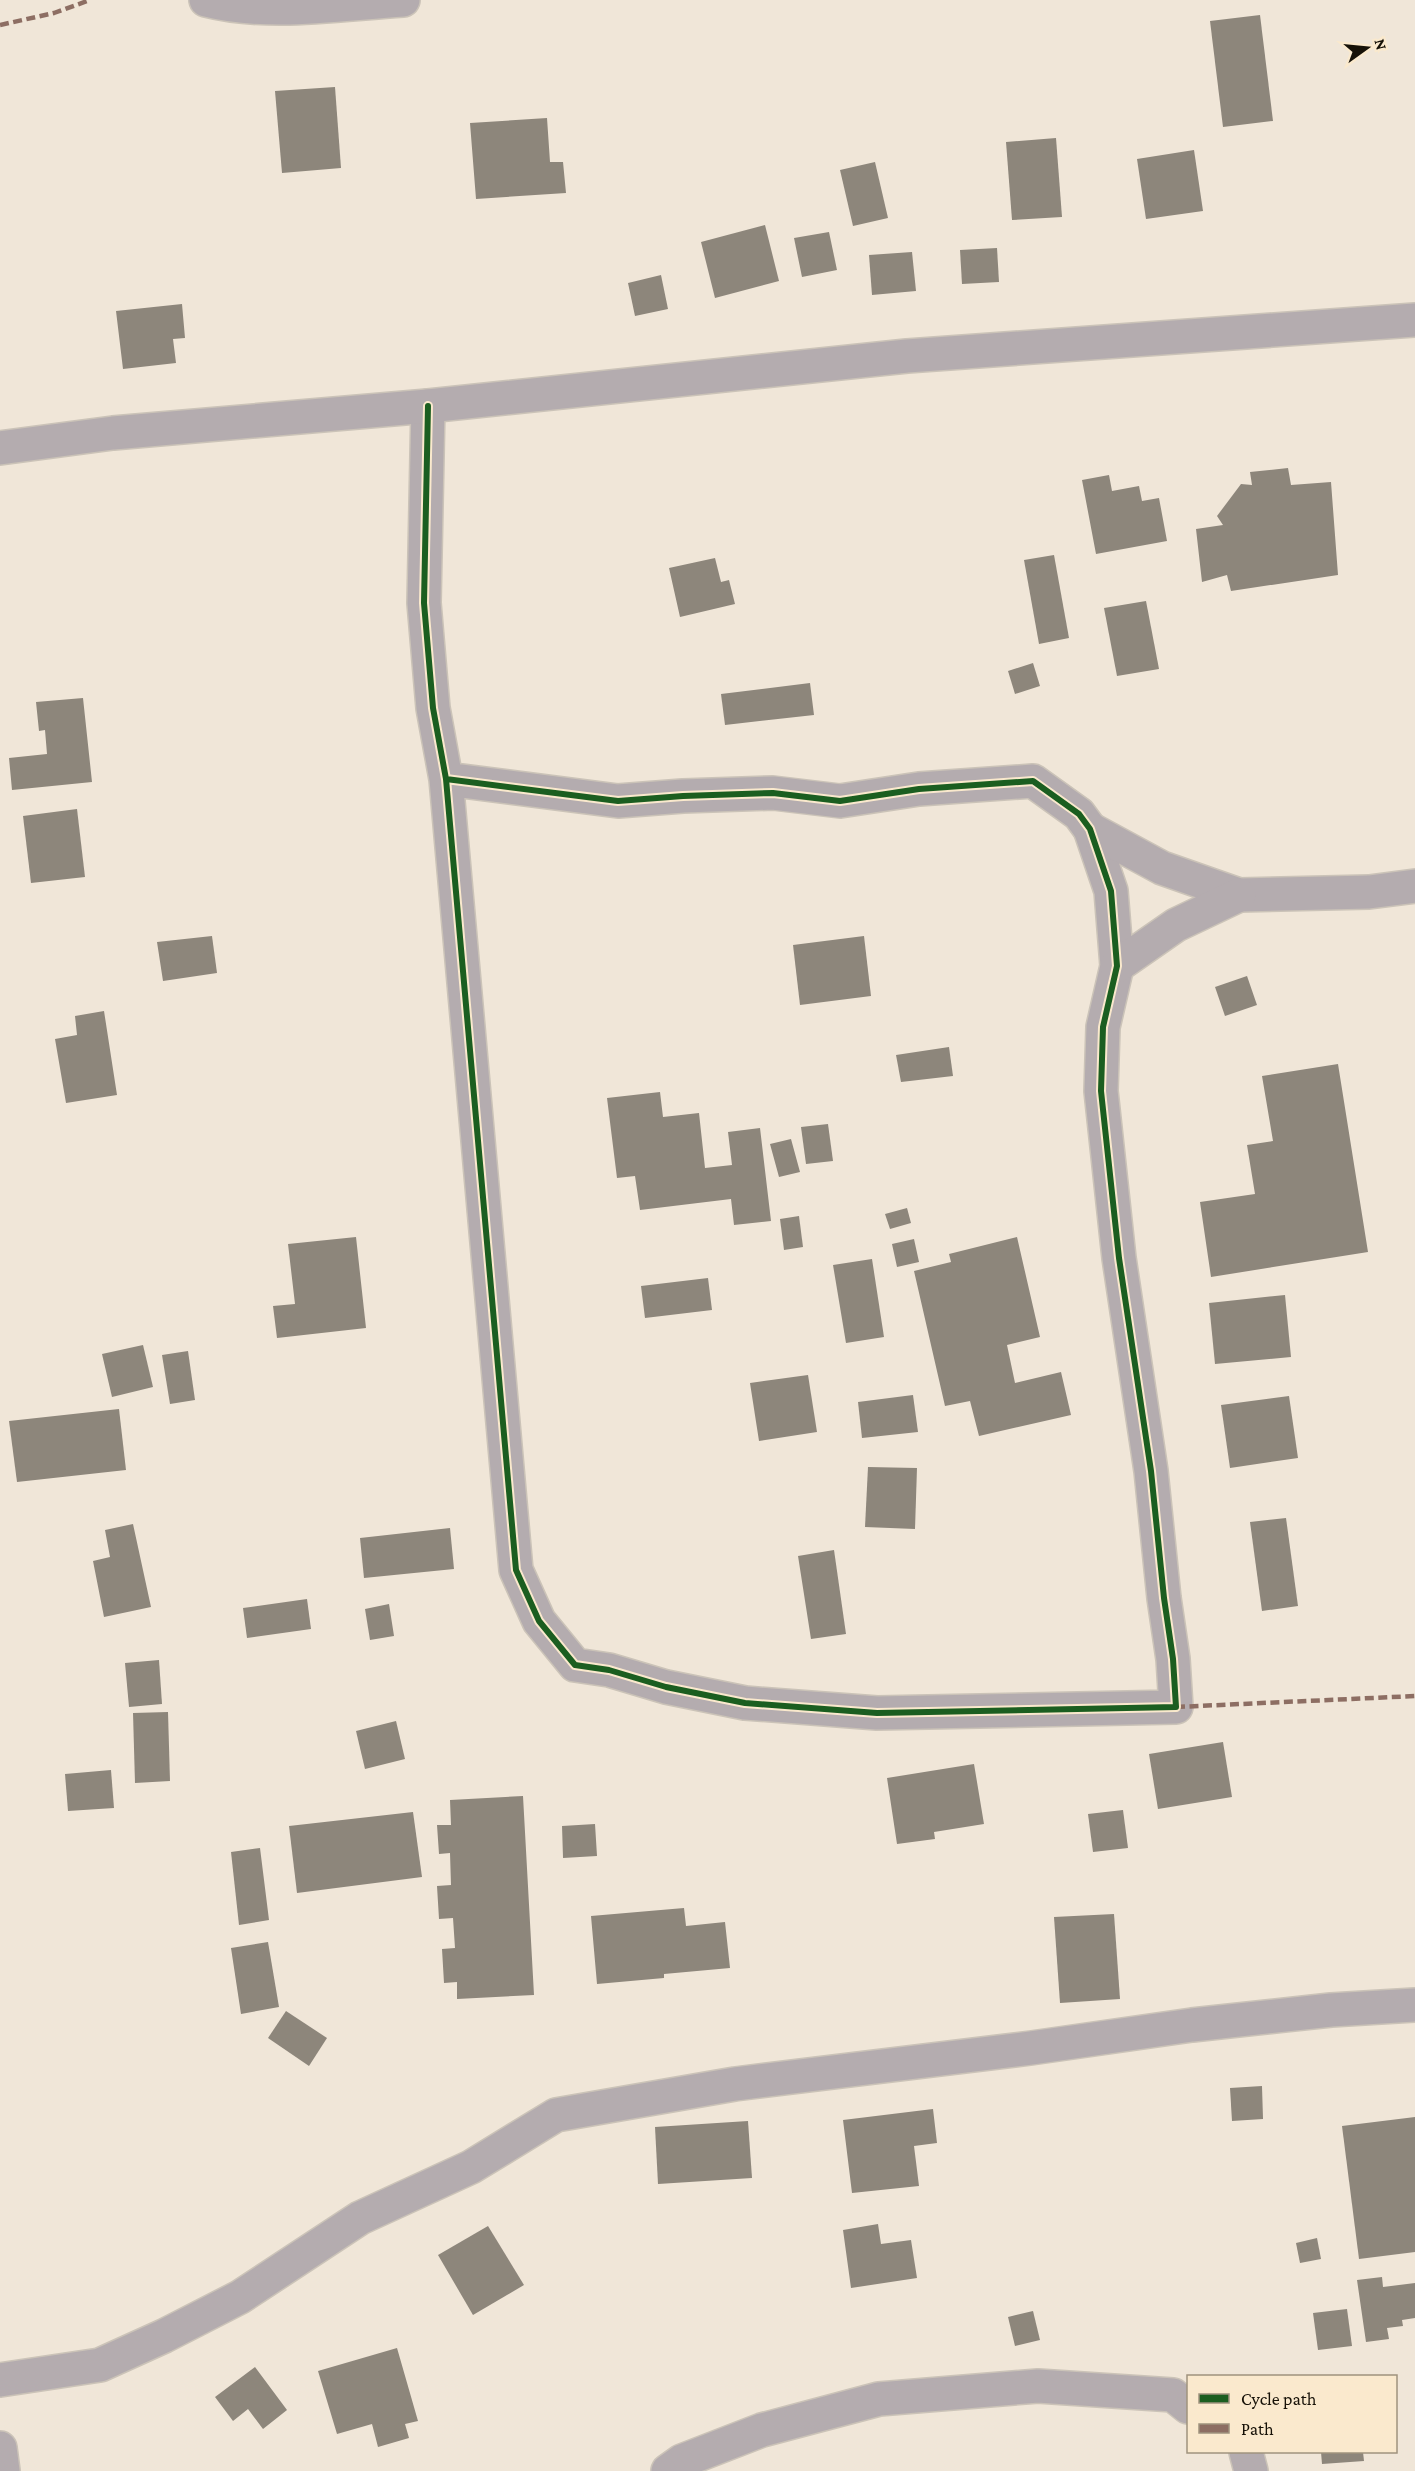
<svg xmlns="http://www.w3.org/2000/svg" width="1415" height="2471" viewBox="0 0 1415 2471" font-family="'Crimson Pro',serif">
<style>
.building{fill:#8d867b}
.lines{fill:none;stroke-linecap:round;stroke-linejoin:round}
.minor-casing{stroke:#cbc3b8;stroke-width:36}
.minor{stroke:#b4acaf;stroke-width:33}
.quiet{stroke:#8d6e63;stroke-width:4.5;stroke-dasharray:9 4.5;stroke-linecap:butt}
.cycleway-casing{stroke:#fae9cd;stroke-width:10}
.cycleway{stroke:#1b5e20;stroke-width:6}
</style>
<rect width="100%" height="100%" fill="#f0e6d8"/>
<g class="building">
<polygon points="1260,15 1273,121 1223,127 1210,21"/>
<polygon points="335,87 341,168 282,173 275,91"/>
<polygon points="547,118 550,162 563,162 566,193 476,199 470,123"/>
<polygon points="1056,138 1062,217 1012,220 1006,142"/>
<polygon points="1194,150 1203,211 1146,219 1137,159"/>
<polygon points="875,162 888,218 853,226 840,170"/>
<polygon points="765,225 779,281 715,298 701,242"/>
<polygon points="829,232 837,270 802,277 794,238"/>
<polygon points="997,248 999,282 962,284 960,250"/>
<polygon points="912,252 916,291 872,295 869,255"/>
<polygon points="661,275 668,309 635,316 628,283"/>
<polygon points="182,304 185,338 173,339 176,363 123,369 116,311"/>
<polygon points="1288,468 1291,485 1331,482 1338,575 1231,591 1227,575 1202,582 1196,529 1223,525 1217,516 1241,484 1252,485 1250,472"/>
<polygon points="1109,475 1112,491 1139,486 1142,501 1159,498 1167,541 1096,554 1082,480"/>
<polygon points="1054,555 1069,638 1039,644 1024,560"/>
<polygon points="715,558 721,582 729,580 735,604 680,617 669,568"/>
<polygon points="1146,601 1159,669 1117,676 1104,608"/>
<polygon points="1033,663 1040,686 1015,694 1008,671"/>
<polygon points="810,683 814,715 725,725 721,694"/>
<polygon points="83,698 92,782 12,790 9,758 47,754 45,730 39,731 36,702"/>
<polygon points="77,809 85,877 31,883 23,816"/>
<polygon points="212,936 217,973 163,981 157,942"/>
<polygon points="864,936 871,996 800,1005 793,945"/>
<polygon points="1247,976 1257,1005 1225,1016 1215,987"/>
<polygon points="104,1011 117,1095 66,1103 55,1039 77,1035 75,1016"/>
<polygon points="949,1047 953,1076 901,1082 896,1055"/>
<polygon points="1338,1064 1368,1252 1211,1277 1200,1202 1255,1194 1247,1145 1273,1141 1262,1076"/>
<polygon points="660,1092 663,1117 699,1113 705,1168 732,1165 728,1132 760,1128 771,1221 734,1225 731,1199 640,1210 635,1176 617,1178 607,1098"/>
<polygon points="828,1124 833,1161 806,1164 801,1127"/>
<polygon points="791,1139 800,1172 779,1177 770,1144"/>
<polygon points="907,1208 911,1223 890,1229 885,1214"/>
<polygon points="799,1216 803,1247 784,1250 780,1219"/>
<polygon points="356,1237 366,1328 277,1338 273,1306 295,1304 288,1244"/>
<polygon points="1017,1237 1040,1337 1007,1345 1015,1383 1061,1372 1071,1415 979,1436 970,1401 945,1406 914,1271 951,1262 949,1254"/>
<polygon points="914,1239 919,1262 897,1267 892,1244"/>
<polygon points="872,1259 884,1337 846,1343 833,1265"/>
<polygon points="708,1278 712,1310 645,1318 641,1286"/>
<polygon points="1285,1295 1291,1357 1215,1364 1209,1303"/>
<polygon points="143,1345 153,1387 112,1397 102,1354"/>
<polygon points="188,1351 195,1400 170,1404 162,1355"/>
<polygon points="808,1375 817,1432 759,1441 750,1383"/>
<polygon points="913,1395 918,1432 862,1438 858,1402"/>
<polygon points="1289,1396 1298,1458 1230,1468 1221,1405"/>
<polygon points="119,1409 126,1470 17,1482 9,1421"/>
<polygon points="868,1467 917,1468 915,1529 865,1527"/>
<polygon points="1286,1518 1298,1606 1262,1611 1250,1522"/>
<polygon points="133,1524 151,1607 104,1617 93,1561 110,1557 105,1530"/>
<polygon points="450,1528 454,1569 364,1578 360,1538"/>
<polygon points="834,1550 846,1634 811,1639 798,1556"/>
<polygon points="307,1599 311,1629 247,1638 243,1608"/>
<polygon points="389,1604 394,1636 370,1640 365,1609"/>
<polygon points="159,1660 162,1704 129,1707 125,1663"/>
<polygon points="168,1712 170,1781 135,1783 133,1713"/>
<polygon points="396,1721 405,1759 365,1769 356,1731"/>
<polygon points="1223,1742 1232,1797 1158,1809 1149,1754"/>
<polygon points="974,1764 984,1824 934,1832 935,1839 897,1844 887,1778"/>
<polygon points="111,1770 114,1808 68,1811 65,1774"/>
<polygon points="523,1796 534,1995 457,1999 457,1982 444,1983 442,1949 455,1948 453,1918 439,1919 437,1886 451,1885 450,1853 439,1854 437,1825 451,1825 450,1800"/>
<polygon points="1123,1810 1128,1848 1093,1852 1088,1814"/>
<polygon points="413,1812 422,1877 297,1893 289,1826"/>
<polygon points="595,1824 597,1856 563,1858 562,1826"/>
<polygon points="260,1848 269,1920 239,1925 231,1852"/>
<polygon points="684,1908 686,1926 725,1922 730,1968 664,1974 664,1978 597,1984 591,1916"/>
<polygon points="1114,1914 1120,1999 1060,2003 1054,1917"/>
<polygon points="268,1942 279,2007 241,2014 231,1948"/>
<polygon points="286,2011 327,2038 309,2066 268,2038"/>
<polygon points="1262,2086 1263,2119 1232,2121 1230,2088"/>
<polygon points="933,2109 937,2143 914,2146 919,2186 852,2193 843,2120"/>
<polygon points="1415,2117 1415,2252 1359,2259 1342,2126"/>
<polygon points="748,2121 752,2178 658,2184 655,2127"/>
<polygon points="878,2224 881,2244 911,2240 917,2278 851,2288 843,2230"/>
<polygon points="488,2226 524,2285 473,2315 438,2255"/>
<polygon points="1317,2238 1321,2259 1300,2263 1296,2243"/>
<polygon points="1382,2277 1383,2287 1415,2283 1415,2318 1402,2320 1403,2326 1387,2328 1389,2339 1366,2342 1357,2280"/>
<polygon points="1347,2309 1352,2346 1318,2350 1313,2313"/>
<polygon points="1033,2311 1040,2340 1015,2346 1008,2317"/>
<polygon points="397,2348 418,2421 405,2424 409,2438 378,2447 372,2424 337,2434 318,2371"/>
<polygon points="255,2367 287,2410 263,2429 248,2409 233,2421 215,2397"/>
<polygon points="1321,2452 1363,2452 1364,2461 1322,2464"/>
</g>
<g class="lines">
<defs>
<g id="minor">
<path d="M 206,0 C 269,16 339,4 403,0"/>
<polyline points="428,406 424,603 433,708 446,779 516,1570 539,1621 575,1665 609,1670 666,1687 745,1703 877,1713 1176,1707 1173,1659 1164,1598 1151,1471 1119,1258 1101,1091 1103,1027 1117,966 1111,891 1090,829 1079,814 1033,781 919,789 840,801 773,793 683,796 618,801 446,779"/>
<polyline points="0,448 113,433 428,406 907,356 1415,320"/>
<polyline points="1090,829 1162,868 1239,895 1369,892 1415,886"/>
<polyline points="1117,966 1176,925 1239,895"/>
<polyline points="0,2380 100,2365 164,2336 240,2297 360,2218 471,2167 556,2115 735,2084 1031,2048 1192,2025 1331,2010 1415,2005"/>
<polyline points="0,2448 3,2471"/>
<polyline points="1246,2452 1251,2471"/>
<polyline points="668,2471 682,2461 762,2430 879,2399 1038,2386 1173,2395 1188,2407"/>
</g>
</defs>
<use href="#minor" class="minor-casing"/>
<use href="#minor" class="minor"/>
<g class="quiet">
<polyline points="0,25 54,13 90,0"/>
<polyline points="1176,1707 1415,1696"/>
</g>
<defs>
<polyline id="cycleway" points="428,406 424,603 433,708 446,779 516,1570 539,1621 575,1665 609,1670 666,1687 745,1703 877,1713 1176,1707 1173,1659 1164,1598 1151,1471 1119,1258 1101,1091 1103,1027 1117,966 1111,891 1090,829 1079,814 1033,781 919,789 840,801 773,793 683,796 618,801 446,779"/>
</defs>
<use href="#cycleway" class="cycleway-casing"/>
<use href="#cycleway" class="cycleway"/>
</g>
<rect x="1187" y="2375" width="210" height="78" fill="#fae9cd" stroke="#9f937e" stroke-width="1.5"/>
<rect x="1199" y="2394" width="30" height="9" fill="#1b5e20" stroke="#9f937e" stroke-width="1.5"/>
<text x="1241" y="2405" font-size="18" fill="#161107">Cycle path</text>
<rect x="1199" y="2424" width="30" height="9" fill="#8d6e63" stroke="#9f937e" stroke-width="1.5"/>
<text x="1241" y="2435" font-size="18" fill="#161107">Path</text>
<g transform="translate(1367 48) rotate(75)" stroke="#fae9cd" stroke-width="4.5" paint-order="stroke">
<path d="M0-4.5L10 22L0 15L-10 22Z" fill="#161107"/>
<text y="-9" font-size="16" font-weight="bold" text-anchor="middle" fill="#161107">N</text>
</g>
</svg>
